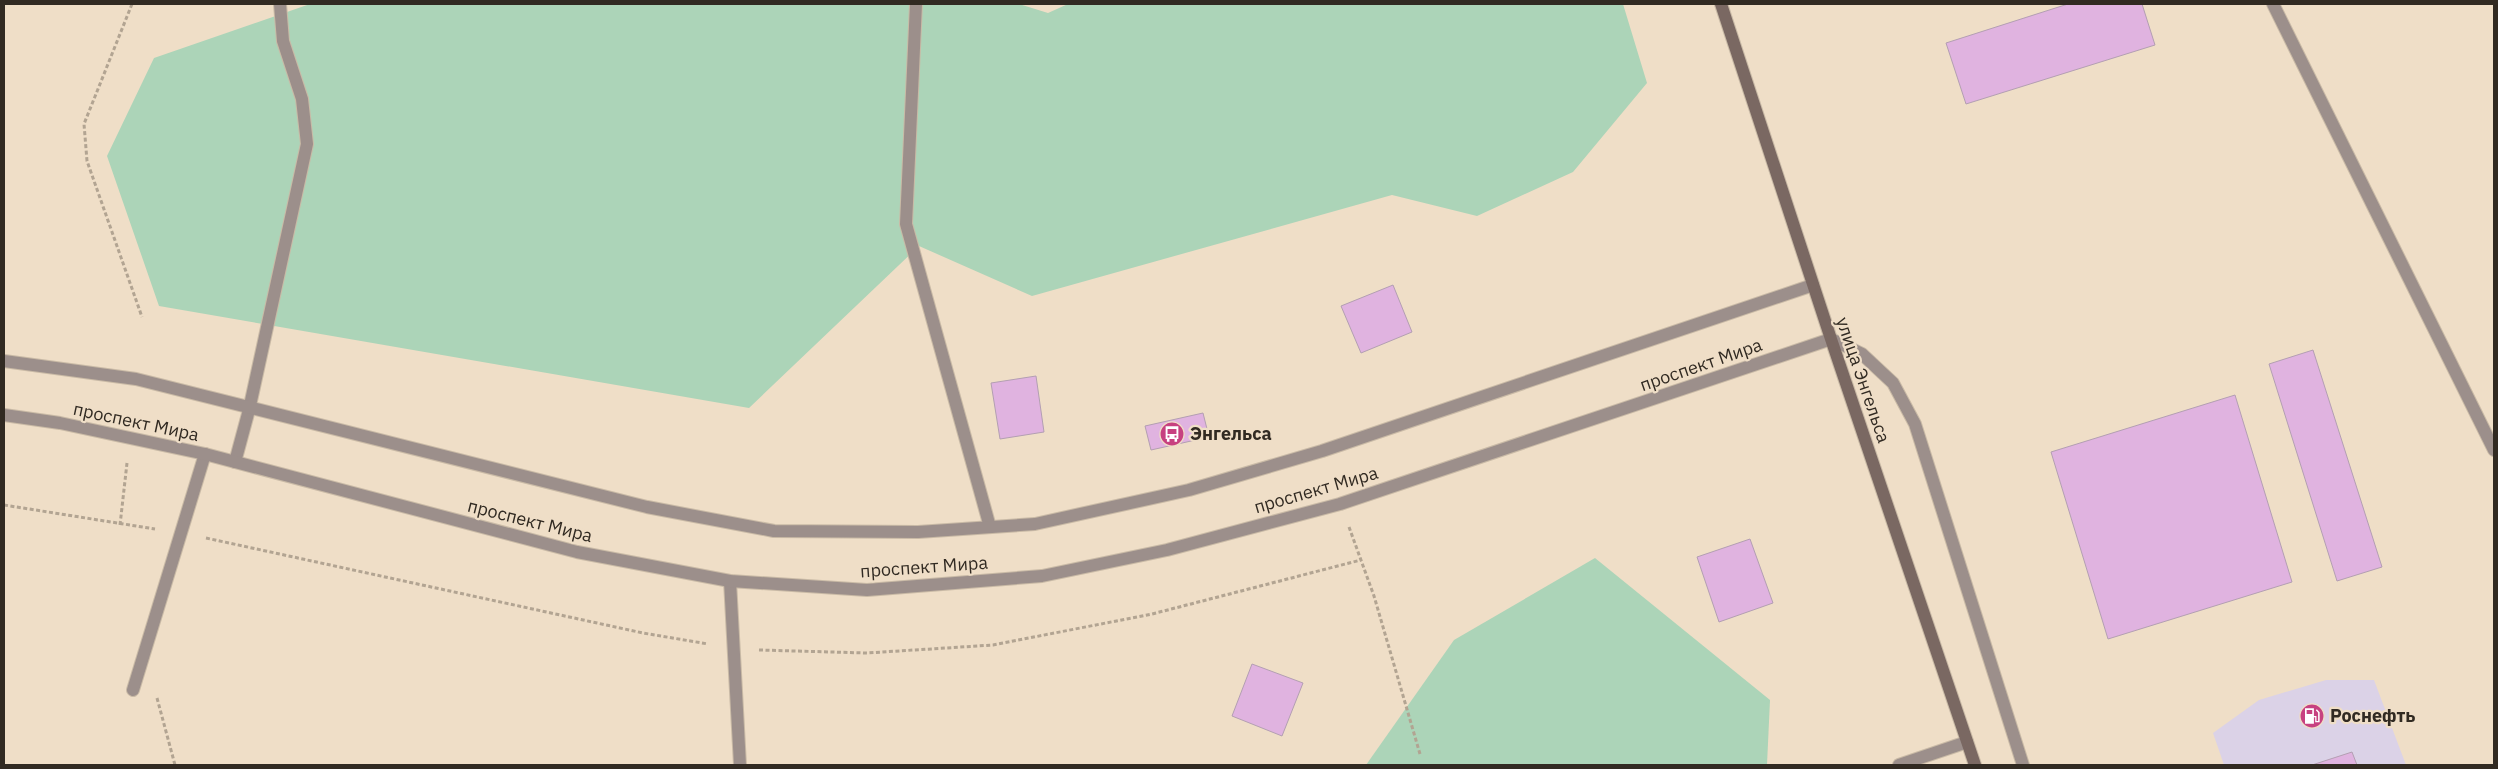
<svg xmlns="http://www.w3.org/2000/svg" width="2498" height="769" viewBox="0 0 2498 769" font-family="'IBM Plex Sans',sans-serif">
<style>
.commercial{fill:#dbd2e7}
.green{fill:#acd4b8}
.building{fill:#e0b3e0;stroke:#b39fb2}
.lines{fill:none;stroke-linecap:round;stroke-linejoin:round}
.service-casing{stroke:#c9baa6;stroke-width:14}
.tertiary-casing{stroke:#c9baa6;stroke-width:14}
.secondary-casing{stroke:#c9baa6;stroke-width:14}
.path{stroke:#b2a492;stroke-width:3;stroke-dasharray:4 2.5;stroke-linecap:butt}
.service{stroke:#9c8f8b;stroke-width:12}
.tertiary{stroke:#9c8f8b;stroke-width:12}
.secondary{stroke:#7a6862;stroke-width:12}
.labels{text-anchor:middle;stroke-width:4.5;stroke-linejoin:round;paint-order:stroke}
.street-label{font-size:18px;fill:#312a22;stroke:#efdec7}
.poi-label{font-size:18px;font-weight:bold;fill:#312a22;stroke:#efdec7;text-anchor:start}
</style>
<rect width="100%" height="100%" fill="#efdec7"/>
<polygon class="commercial" points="2326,680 2374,680 2406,765 2224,765 2213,733 2259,700"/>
<g class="green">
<polygon points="310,4 1019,4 1048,13 1068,4 1623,4 1647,83 1573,172 1477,216 1392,195 1032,296 919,246 749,408 159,306 107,156 154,58"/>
<polygon points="1595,558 1770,700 1767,765 1366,765 1454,640"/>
</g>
<g class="building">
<polygon points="2068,4 2142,4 2155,45 1966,104 1946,43"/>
<polygon points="1393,285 1412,332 1361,353 1341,306"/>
<polygon points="2313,350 2382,567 2337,581 2269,364"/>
<polygon points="1036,376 1044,432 1000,439 991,383"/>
<polygon points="2235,395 2292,582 2108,639 2051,452"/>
<polygon points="1203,413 1209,437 1151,450 1145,426"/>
<polygon points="1750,539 1773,603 1719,622 1697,557"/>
<polygon points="1252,664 1303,683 1282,736 1232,716"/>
<polygon points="2352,752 2357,765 2312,765"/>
</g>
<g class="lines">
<defs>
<g id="service">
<polyline points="916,4 906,224 990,527"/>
<polyline points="2273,4 2494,450"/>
<polyline points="1831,339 1862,354 1893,383 1915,424 2023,765"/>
<polyline points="235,462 249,410 307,144 302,99 283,41 280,4"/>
<polyline points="730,581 740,765"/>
<polyline points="133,690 205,454"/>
<polyline points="1899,765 1967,742"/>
</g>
<g id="tertiary">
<polyline points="4,361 136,379 647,507 774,531 918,532 1035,524 1189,490 1322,451 1813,285"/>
<polyline points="4,415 60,423 205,454 577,552 730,581 867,590 1042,576 1167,550 1340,504 1831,339"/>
</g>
<polyline id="secondary" points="1721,4 1831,339 1975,765"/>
</defs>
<use href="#service" class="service-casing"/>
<use href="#tertiary" class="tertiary-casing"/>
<use href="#secondary" class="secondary-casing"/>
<g class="path">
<polyline points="132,4 84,124 87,161 142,317"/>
<polyline points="4,505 155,529"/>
<polyline points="120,525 127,463"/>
<polyline points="1349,527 1374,596 1420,754"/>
<polyline points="206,538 643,633 708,644"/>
<polyline points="759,650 867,653 993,645 1152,614 1361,560"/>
<polyline points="157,698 175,765"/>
</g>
<use href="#service" class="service"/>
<use href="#tertiary" class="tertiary"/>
<use href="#secondary" class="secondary"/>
</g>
<defs>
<symbol id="bus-disc" viewBox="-11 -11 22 22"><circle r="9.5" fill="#c74180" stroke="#efdec7"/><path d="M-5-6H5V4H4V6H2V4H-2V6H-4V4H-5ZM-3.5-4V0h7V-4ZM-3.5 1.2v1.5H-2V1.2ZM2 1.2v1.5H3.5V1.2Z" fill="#fff"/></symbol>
<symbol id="fuel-disc" viewBox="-11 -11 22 22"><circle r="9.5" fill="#c74180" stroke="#efdec7"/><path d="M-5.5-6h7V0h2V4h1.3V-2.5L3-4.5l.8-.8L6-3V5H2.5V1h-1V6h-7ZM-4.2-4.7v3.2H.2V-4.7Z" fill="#fff"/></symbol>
</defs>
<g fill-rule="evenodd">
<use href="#bus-disc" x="1158" y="420" width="28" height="28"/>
<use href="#fuel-disc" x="2298" y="702" width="28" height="28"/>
</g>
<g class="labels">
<g class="street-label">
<text transform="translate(1701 365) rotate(-19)" y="6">проспект Мира</text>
<text transform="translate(1863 380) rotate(71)" y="6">улица Энгельса</text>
<text transform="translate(136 422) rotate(12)" y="6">проспект Мира</text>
<text transform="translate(1316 490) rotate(-16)" y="6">проспект Мира</text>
<text transform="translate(530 521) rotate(14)" y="6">проспект Мира</text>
<text transform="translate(924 567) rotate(-4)" y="6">проспект Мира</text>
</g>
<g class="poi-label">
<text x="1190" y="440">Энгельса</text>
<text x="2330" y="722">Роснефть</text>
</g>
</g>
<rect width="2498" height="769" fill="none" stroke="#312a22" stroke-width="10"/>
</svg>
